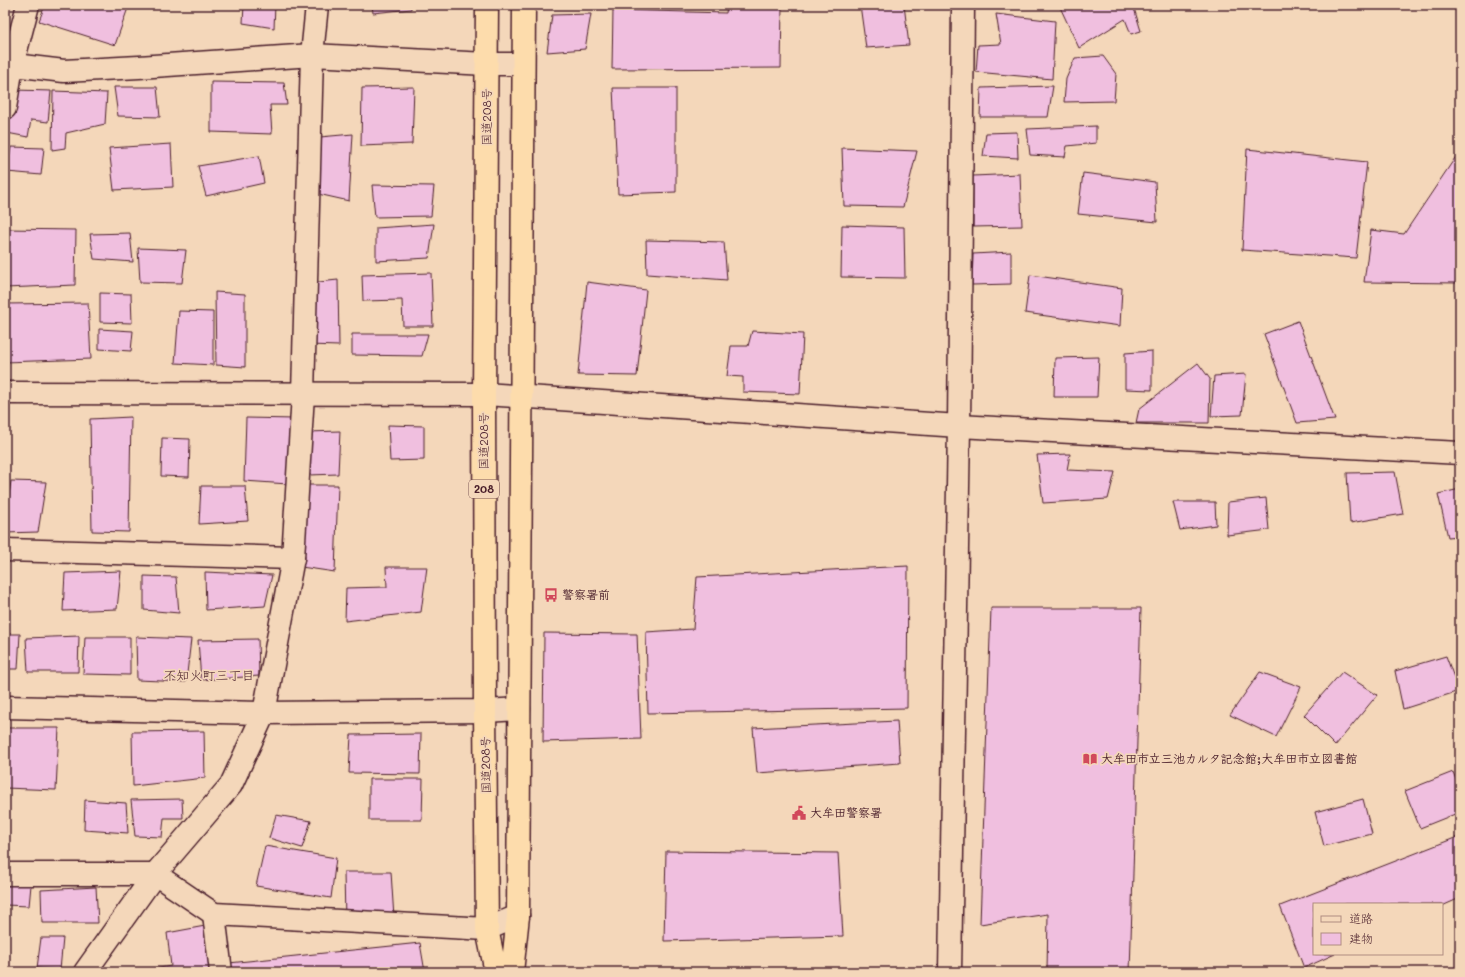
<svg xmlns="http://www.w3.org/2000/svg" width="1465" height="977" viewBox="0 0 1465 977" font-family="Mali,'Klee One',sans-serif">
<style>
.building{fill:#f0bfdf;stroke:#4a1f2b}
.lines{fill:none;stroke-linecap:round;stroke-linejoin:round}
.street-casing{stroke:#4a1f2b;stroke-width:25}
.highway-casing{stroke:#4a1f2b;stroke-width:25}
.street{stroke:#f4d7ba;stroke-width:22}
.highway{stroke:#fddcac;stroke-width:22}
.labels{text-anchor:middle;stroke-width:3.5;stroke-linejoin:round;paint-order:stroke}
.shield{fill:#f4d7ba;stroke:#7d5656;stroke-width:1}
.shield-label{font-size:11px;font-weight:bold;fill:#4a1f2b}
.street-label{font-size:12px;fill:#4a1f2b;stroke:#f4d7ba}
.poi-label{font-size:12px;font-weight:bold;fill:#4a1f2b;stroke:#f4d7ba;text-anchor:start}
.neighbourhood-label{font-size:13px;fill:#4a1f2b;stroke:#f4d7ba}
</style>
<rect width="100%" height="100%" fill="#f4d7ba"/>
<filter id="ink" filterUnits="userSpaceOnUse"><feTurbulence type="fractalNoise" baseFrequency=".025" numOctaves="2"/><feDisplacementMap in="SourceGraphic" scale="8" xChannelSelector="R" yChannelSelector="G"/><feConvolveMatrix kernelMatrix="1 2 1 2 8 2 1 2 1" color-interpolation-filters="sRGB"/></filter>
<g filter="url(#ink)">
<g class="building">
<polygon points="45,5 129,5 115,45 39,21"/>
<polygon points="244,5 275,5 274,28 243,23"/>
<polygon points="372,5 411,5 411,9 373,13"/>
<polygon points="727,5 782,5 781,68 612,69 613,10 726,13"/>
<polygon points="860,5 904,5 909,45 866,48"/>
<polygon points="1059,5 1133,5 1141,31 1131,34 1125,19 1079,48"/>
<polygon points="591,14 585,49 547,52 552,15"/>
<polygon points="996,14 1055,21 1052,79 976,72 978,45 1001,44"/>
<polygon points="1103,56 1116,74 1114,101 1064,102 1066,79 1075,58"/>
<polygon points="211,82 284,83 287,105 270,105 272,134 211,132"/>
<polygon points="1053,86 1048,117 980,117 981,88"/>
<polygon points="114,87 157,87 160,117 118,116"/>
<polygon points="414,87 412,144 361,146 362,88"/>
<polygon points="613,88 676,88 676,192 618,194"/>
<polygon points="14,90 51,91 48,122 31,120 28,137 7,133"/>
<polygon points="53,91 107,93 105,124 66,133 65,148 52,150"/>
<polygon points="1096,126 1096,143 1067,146 1065,157 1030,155 1027,129"/>
<polygon points="1017,132 1018,158 983,156 986,133"/>
<polygon points="353,134 349,201 318,194 320,137"/>
<polygon points="1460,142 1460,283 1364,282 1371,230 1404,234 1459,152"/>
<polygon points="171,144 173,187 114,190 109,148"/>
<polygon points="11,147 44,148 41,175 7,172"/>
<polygon points="842,148 917,151 903,207 844,206"/>
<polygon points="1247,149 1367,162 1356,258 1242,250"/>
<polygon points="259,156 264,183 206,196 198,166"/>
<polygon points="1083,173 1155,182 1157,222 1078,214"/>
<polygon points="1020,174 1022,226 973,227 973,176"/>
<polygon points="372,185 434,186 431,216 375,217"/>
<polygon points="434,224 429,258 376,261 376,228"/>
<polygon points="842,225 904,227 905,278 841,277"/>
<polygon points="5,229 76,230 75,285 5,288"/>
<polygon points="130,233 133,262 94,259 90,234"/>
<polygon points="646,240 724,242 727,280 647,274"/>
<polygon points="138,248 186,250 182,283 140,282"/>
<polygon points="1011,252 1011,284 972,285 973,254"/>
<polygon points="431,273 433,326 403,326 402,300 363,301 362,275"/>
<polygon points="1030,275 1122,288 1120,326 1025,313"/>
<polygon points="338,280 339,346 308,345 309,283"/>
<polygon points="587,282 646,290 637,376 578,375"/>
<polygon points="215,292 245,294 245,367 216,365"/>
<polygon points="100,293 131,294 132,323 100,322"/>
<polygon points="88,303 91,359 5,362 5,304"/>
<polygon points="179,311 213,312 213,365 175,363"/>
<polygon points="1298,321 1335,420 1297,423 1264,334"/>
<polygon points="99,329 133,331 131,351 99,349"/>
<polygon points="752,331 803,334 800,394 743,392 743,377 727,376 731,346 748,346"/>
<polygon points="352,334 428,334 422,356 352,355"/>
<polygon points="1152,351 1152,390 1125,389 1125,353"/>
<polygon points="1099,357 1097,397 1054,397 1055,358"/>
<polygon points="1198,363 1210,379 1209,423 1136,423 1139,409"/>
<polygon points="1246,374 1242,415 1211,416 1214,376"/>
<polygon points="131,417 129,532 92,531 90,419"/>
<polygon points="246,418 294,419 288,484 244,481"/>
<polygon points="388,425 424,426 424,460 390,461"/>
<polygon points="340,431 338,474 309,475 308,432"/>
<polygon points="162,438 190,439 189,477 161,476"/>
<polygon points="1070,454 1067,470 1115,472 1108,499 1043,503 1037,455"/>
<polygon points="1395,472 1403,514 1350,523 1347,473"/>
<polygon points="11,481 46,482 38,532 5,533 5,523"/>
<polygon points="307,485 338,485 335,572 301,567"/>
<polygon points="201,486 245,486 248,521 199,524"/>
<polygon points="1460,489 1460,536 1448,537 1438,494"/>
<polygon points="1266,498 1269,530 1227,535 1228,502"/>
<polygon points="1173,502 1215,502 1216,525 1180,530"/>
<polygon points="908,566 907,708 648,713 646,632 693,629 697,577"/>
<polygon points="386,567 427,567 421,612 345,621 346,588 387,587"/>
<polygon points="121,571 117,609 63,611 65,573"/>
<polygon points="205,572 272,575 265,606 206,610"/>
<polygon points="144,576 176,577 179,613 144,610"/>
<polygon points="991,608 1141,608 1130,972 1047,972 1048,914 980,924"/>
<polygon points="544,633 637,634 641,739 543,742"/>
<polygon points="5,634 20,634 18,669 5,669"/>
<polygon points="79,636 78,672 28,672 26,638"/>
<polygon points="85,637 130,637 130,675 83,674"/>
<polygon points="136,637 191,639 186,682 137,680"/>
<polygon points="258,639 259,676 201,680 198,640"/>
<polygon points="1446,656 1459,691 1403,709 1395,671"/>
<polygon points="1260,672 1301,687 1276,737 1230,715"/>
<polygon points="1342,672 1377,695 1335,746 1304,715"/>
<polygon points="897,721 900,763 757,773 753,728"/>
<polygon points="5,728 59,728 56,790 5,788"/>
<polygon points="204,731 205,778 133,786 132,732"/>
<polygon points="421,734 420,774 349,773 351,735"/>
<polygon points="1453,772 1460,790 1460,812 1420,828 1405,791"/>
<polygon points="369,779 423,779 422,820 369,820"/>
<polygon points="182,799 183,818 164,818 162,837 135,836 131,800"/>
<polygon points="1363,799 1372,834 1324,846 1315,812"/>
<polygon points="85,800 126,803 128,833 84,830"/>
<polygon points="276,815 311,821 302,848 269,838"/>
<polygon points="1460,836 1460,898 1442,906 1442,904 1314,904 1314,954 1335,954 1304,968 1280,906"/>
<polygon points="265,846 336,858 331,898 256,886"/>
<polygon points="666,851 838,853 843,936 664,941"/>
<polygon points="344,872 391,872 394,918 345,920"/>
<polygon points="5,885 31,885 29,906 5,905"/>
<polygon points="96,887 98,923 42,923 41,890"/>
<polygon points="205,926 211,972 136,972 171,966 167,933"/>
<polygon points="41,938 63,938 60,970 37,968"/>
<polygon points="420,943 425,972 230,972 229,963"/>
</g>
<g class="lines">
<defs>
<g id="street">
<polyline points="5,64 64,71 139,67 312,55 487,64 523,64"/>
<polyline points="5,108 12,66 28,5"/>
<polyline points="5,393 484,394 959,426 1460,453"/>
<polyline points="5,550 293,558"/>
<polyline points="5,707 264,713 485,711 519,709"/>
<polyline points="5,874 155,874 214,914 487,929 518,916"/>
<polyline points="214,914 221,972"/>
<polyline points="85,972 155,874 231,785 264,713 293,558 303,394 312,55 317,5"/>
<polyline points="950,972 959,426 963,5"/>
</g>
<g id="highway">
<polyline points="487,5 484,394 485,711 487,929 496,972"/>
<polyline points="512,972 518,916 524,5"/>
</g>
</defs>
<use href="#street" class="street-casing"/>
<use href="#highway" class="highway-casing"/>
<use href="#street" class="street"/>
<use href="#highway" class="highway"/>
</g>
</g>
<defs>
<symbol id="bus-bare" viewBox="-9 -9 18 18"><path d="M-5-6H5V4H4V6H2V4H-2V6H-4V4H-5ZM-3.5-4V0h7V-4ZM-3.5 1.2v1.5H-2V1.2ZM2 1.2v1.5H3.5V1.2Z" fill="#d1495b" stroke="#f4d7ba" stroke-width="2.5" paint-order="stroke"/></symbol>
<symbol id="library-bare" viewBox="-9 -9 18 18"><path d="M-6-4Q-3-5.5-.7-3.5V5Q-3 3-6 4ZM6-4Q3-5.5 .7-3.5V5Q3 3 6 4Z" fill="#d1495b" stroke="#f4d7ba" stroke-width="2.5" paint-order="stroke"/></symbol>
<symbol id="civic-bare" viewBox="-9 -9 18 18"><path d="M-.6-6.5H3V-4.5H.6V-3L4-1V1h2V6H-6V1h2V-1L-.6-3ZM-1.2 2.5V6h2.4V2.5Z" fill="#d1495b" stroke="#f4d7ba" stroke-width="2.5" paint-order="stroke"/></symbol>
</defs>
<g fill-rule="evenodd">
<use href="#bus-bare" x="541" y="585" width="20" height="20"/>
<use href="#library-bare" x="1080" y="749" width="20" height="20"/>
<use href="#civic-bare" x="789" y="803" width="20" height="20"/>
</g>
<g class="labels">
<rect class="shield" x="469" y="480" width="30" height="18" rx="3"/>
<g class="shield-label">
<text x="484" y="493">208</text>
</g>
<g class="street-label">
<text transform="translate(487 117) rotate(-90)" y="4">国道208号</text>
<text transform="translate(484 441) rotate(-90)" y="4">国道208号</text>
<text transform="translate(486 765) rotate(-91)" y="4">国道208号</text>
</g>
<g class="poi-label">
<text x="562" y="599">警察署前</text>
<text x="1101" y="763">大牟田市立三池カルタ記念館;大牟田市立図書館</text>
<text x="810" y="817">大牟田警察署</text>
</g>
<g class="neighbourhood-label">
<text x="209" y="680">不知火町三丁目</text>
</g>
</g>
<rect width="1465" height="977" fill="none" stroke="#f4d7ba" stroke-width="20"/>
<rect x="10" y="10" width="1445" height="957" fill="none" stroke="#4a1f2b" stroke-width="1.5" filter="url(#ink)"/>
<rect x="1313" y="903" width="130" height="52" fill="#f4d7ba" stroke="#b08d81"/>
<rect x="1321" y="916" width="20" height="6" fill="#f4d7ba" stroke="#b08d81"/>
<text x="1349" y="923" font-size="12" fill="#4a1f2b">道路</text>
<rect x="1321" y="933" width="20" height="12" fill="#f0bfdf" stroke="#b08d81"/>
<text x="1349" y="943" font-size="12" fill="#4a1f2b">建物</text>
</svg>
